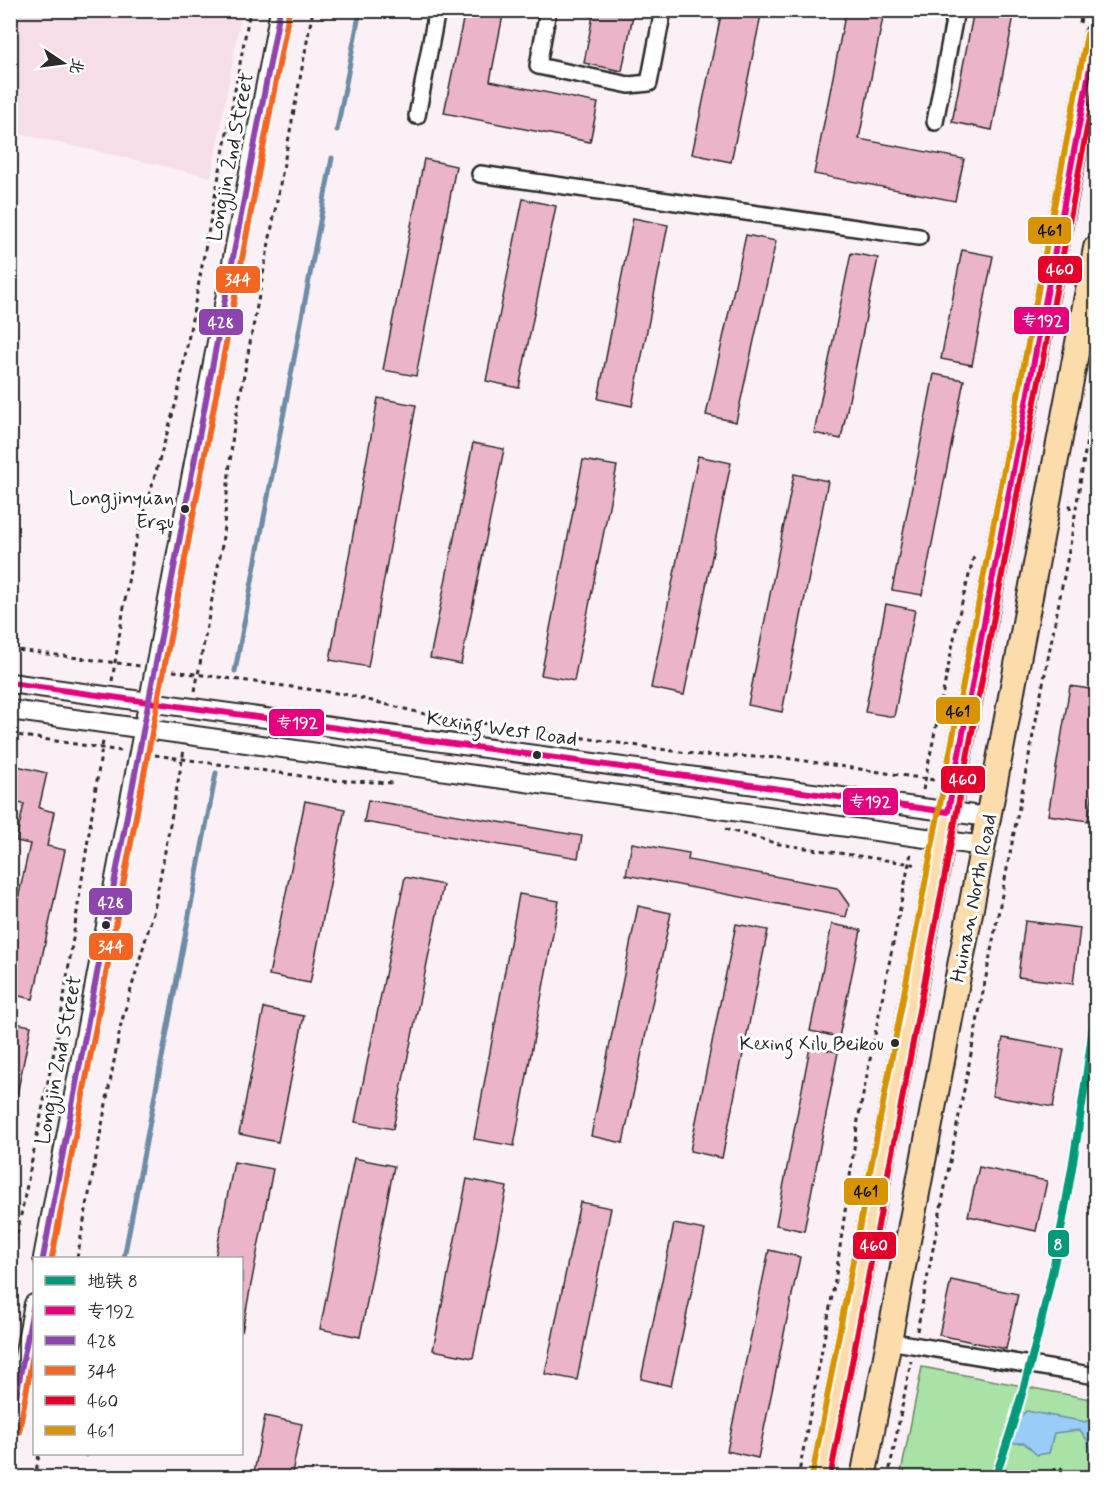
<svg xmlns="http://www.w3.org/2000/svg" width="1107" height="1488" viewBox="0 0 1107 1488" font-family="Mynerve,'LXGW WenKai TC',sans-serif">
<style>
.built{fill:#f6dee8}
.green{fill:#a9e2a6;stroke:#6a8668;stroke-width:1.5}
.water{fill:#99cdf7;stroke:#6d8ca5;stroke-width:1.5}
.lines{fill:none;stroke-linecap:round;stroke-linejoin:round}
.stream{stroke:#6d8ca5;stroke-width:5}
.building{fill:#ebb4cb;stroke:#2b2b2b;stroke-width:1.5}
.minor-casing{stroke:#2b2b2b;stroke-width:20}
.tertiary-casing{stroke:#2b2b2b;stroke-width:22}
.primary-casing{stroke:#2b2b2b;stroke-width:28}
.path{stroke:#2b2b2b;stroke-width:3;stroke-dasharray:4.5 4.5;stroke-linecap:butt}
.minor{stroke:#fff;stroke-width:15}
.tertiary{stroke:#fff;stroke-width:18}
.primary{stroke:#fddcac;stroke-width:24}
.bus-1-casing{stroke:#fff;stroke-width:10}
.bus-2-casing{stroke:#fff;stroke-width:10}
.bus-3-casing{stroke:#fff;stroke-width:10}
.bus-4-casing{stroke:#fff;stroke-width:10}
.bus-5-casing{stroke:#fff;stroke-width:10}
.bus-1{stroke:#e5007d;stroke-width:6}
.bus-2{stroke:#8e44ad;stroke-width:6}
.bus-3{stroke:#f26522;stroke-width:6}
.bus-4{stroke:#e4002b;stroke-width:6}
.bus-5{stroke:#d89406;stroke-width:6}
.metro-1-casing{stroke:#fff;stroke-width:12}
.metro-1{stroke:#00997a;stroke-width:8}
.bus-dot{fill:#2b2b2b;stroke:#fff;stroke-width:2}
.labels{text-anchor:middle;stroke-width:6;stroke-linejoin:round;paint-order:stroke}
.bus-label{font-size:20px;fill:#2b2b2b;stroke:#fff;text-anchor:end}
.street-label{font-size:21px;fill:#2b2b2b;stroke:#fff}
.line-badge{stroke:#fff;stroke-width:2}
.badge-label{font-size:16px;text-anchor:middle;font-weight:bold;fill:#fff}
.pale-badge-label{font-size:16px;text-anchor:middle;font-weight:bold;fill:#111}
</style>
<rect width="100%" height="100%" fill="#fbf0f5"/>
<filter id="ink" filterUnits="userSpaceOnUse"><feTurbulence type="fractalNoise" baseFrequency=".0167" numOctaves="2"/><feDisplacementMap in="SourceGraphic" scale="12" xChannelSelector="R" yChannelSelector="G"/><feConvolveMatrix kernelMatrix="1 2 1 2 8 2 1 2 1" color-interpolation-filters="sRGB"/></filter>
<g filter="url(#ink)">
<polygon class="built" points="11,10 242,11 211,177 11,132"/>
<polygon class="green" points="922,1367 1096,1400 1096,1477 900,1478"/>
<polygon class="water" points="1026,1411 1086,1422 1092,1416 1096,1420 1096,1457 1093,1459 1088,1441 1080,1430 1054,1433 1049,1453 1037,1455 1024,1443 1013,1443 1007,1431"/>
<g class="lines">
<g class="stream">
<polyline points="337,130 360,10"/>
<polyline points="235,671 332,158"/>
<polyline points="124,1258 216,773"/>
<polyline points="86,1455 86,1454"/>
</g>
</g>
<g class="building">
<polygon points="465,10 504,10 490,81 598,103 590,142 444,113"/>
<polygon points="594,10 634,10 622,71 584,63"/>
<polygon points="722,10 762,10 731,162 692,154"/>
<polygon points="846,10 884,12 859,139 964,159 955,201 814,174"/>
<polygon points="974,10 1015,10 992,130 952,122"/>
<polygon points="424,159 456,166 416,376 383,370"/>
<polygon points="523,199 556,206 519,388 486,381"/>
<polygon points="633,218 668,225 632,406 598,399"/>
<polygon points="746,235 776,241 736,422 706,415"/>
<polygon points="962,250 993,256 972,365 941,359"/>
<polygon points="851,253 878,258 841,439 814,433"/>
<polygon points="934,374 964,380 922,595 892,590"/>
<polygon points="378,398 416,405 368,667 330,660"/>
<polygon points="473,443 504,449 461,664 430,658"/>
<polygon points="698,456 731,463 684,695 651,688"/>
<polygon points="583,460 617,466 574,681 541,675"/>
<polygon points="794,474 828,481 782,712 748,705"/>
<polygon points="886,604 915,610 894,717 865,712"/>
<polygon points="1070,686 1096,690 1096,775 1088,821 1048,815"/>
<polygon points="17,766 47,773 39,808 54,812 47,846 65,850 33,999 10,994 10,936 30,844 16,841 24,804 10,802"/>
<polygon points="368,800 582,836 578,858 364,822"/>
<polygon points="305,801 345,809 310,983 269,975"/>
<polygon points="632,843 689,853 688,860 837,888 849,905 846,917 626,875"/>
<polygon points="405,877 443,885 393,1129 355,1122"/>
<polygon points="519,894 559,901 514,1146 474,1139"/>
<polygon points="638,906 671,913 623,1143 591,1136"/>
<polygon points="1025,921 1080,928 1073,984 1018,977"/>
<polygon points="736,924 768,930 722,1158 690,1151"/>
<polygon points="832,924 861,930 839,1037 810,1031"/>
<polygon points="264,1008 304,1016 278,1142 239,1134"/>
<polygon points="10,1022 31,1026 10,1129"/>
<polygon points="1003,1038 1064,1049 1053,1107 992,1096"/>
<polygon points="810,1047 838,1052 804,1231 776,1225"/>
<polygon points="354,1158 394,1166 360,1337 320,1329"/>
<polygon points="234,1162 273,1169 242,1332 242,1258 215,1258"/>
<polygon points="979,1167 1047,1181 1036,1231 968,1216"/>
<polygon points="467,1179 507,1187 473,1358 433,1350"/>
<polygon points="580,1202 611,1208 577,1380 545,1374"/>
<polygon points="674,1224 705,1230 671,1386 641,1379"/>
<polygon points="769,1250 800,1257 758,1458 727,1451"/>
<polygon points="951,1280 1018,1294 1006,1349 939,1335"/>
<polygon points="265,1416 302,1424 291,1478 253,1478"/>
</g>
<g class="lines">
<defs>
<g id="minor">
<polyline points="548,10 538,66 629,85 649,83 663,10"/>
<polyline points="417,116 437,10"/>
<polyline points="935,122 956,10"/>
<polyline points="480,174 919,237"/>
<polyline points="889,1341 1096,1376"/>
</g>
<g id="tertiary">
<polyline points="10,683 988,817"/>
<polyline points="10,710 983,846"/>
<polyline points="43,1258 280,10"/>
<polyline points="10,1430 34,1304"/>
</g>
<g id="primary">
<polyline points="821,1478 1096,36"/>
<polyline points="863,1478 1096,248"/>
</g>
</defs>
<use href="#minor" class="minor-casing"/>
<use href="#tertiary" class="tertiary-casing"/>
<use href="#primary" class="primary-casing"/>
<g class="path">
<polyline points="1080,23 1082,10"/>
<polyline points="1070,509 1071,500"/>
<polyline points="10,649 140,666"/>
<polyline points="173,671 344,694 433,716 701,755 785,758 934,780"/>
<polyline points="112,681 133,551 177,399 250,10"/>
<polyline points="195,691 222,545 233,433 313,10"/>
<polyline points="10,734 121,751"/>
<polyline points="155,755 329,780 395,783"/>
<polyline points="923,790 959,614 974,556"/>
<polyline points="725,829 779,844 919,865"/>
<polyline points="77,1258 121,1024 154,910 184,750"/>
<polyline points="10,1269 61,1017 103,741"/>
<polyline points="917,1331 1071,540 1096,383"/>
<polyline points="35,1478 39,1454"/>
<polyline points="798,1478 836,1275 858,1120 911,853"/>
<polyline points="888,1478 911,1361"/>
<polyline points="1048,1478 1050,1472 1060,1467 1069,1478"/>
</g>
<use href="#minor" class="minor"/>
<use href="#tertiary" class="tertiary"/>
<use href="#primary" class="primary"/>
<defs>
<polyline id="bus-1" points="10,683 948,812 1096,36"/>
<g id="bus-2">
<polyline points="43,1258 280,10"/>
<polyline points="10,1427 34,1304"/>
</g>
<g id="bus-3">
<polyline points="52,1258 289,12"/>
<polyline points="19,1432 34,1349"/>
</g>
<polyline id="bus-4" points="830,1478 1096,81"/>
<polyline id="bus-5" points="812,1476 1087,34"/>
</defs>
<use href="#bus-1" class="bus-1-casing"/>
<use href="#bus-2" class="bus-2-casing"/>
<use href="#bus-3" class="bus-3-casing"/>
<use href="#bus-4" class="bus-4-casing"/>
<use href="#bus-5" class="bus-5-casing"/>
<use href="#bus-1" class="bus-1"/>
<use href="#bus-2" class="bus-2"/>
<use href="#bus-3" class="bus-3"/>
<use href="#bus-4" class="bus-4"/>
<use href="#bus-5" class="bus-5"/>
<defs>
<path id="metro-1" d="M 995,1478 C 1050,1323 1075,1166 1096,1004"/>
</defs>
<use href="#metro-1" class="metro-1-casing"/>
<use href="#metro-1" class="metro-1"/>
</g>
</g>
<g class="bus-dot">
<circle cx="185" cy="509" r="5"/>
<circle cx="537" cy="755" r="5"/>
<circle cx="106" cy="925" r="5"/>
<circle cx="895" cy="1043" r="5"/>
</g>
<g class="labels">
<g class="bus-label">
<text x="174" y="504">Longjinyuan<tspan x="174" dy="24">Erqu</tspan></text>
<text x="884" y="1050">Kexing Xilu Beikou</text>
</g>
<g class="street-label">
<text transform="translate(230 157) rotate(-79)" y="7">Longjin 2nd Street</text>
<text transform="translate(502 728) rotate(8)" y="7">Kexing West Road</text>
<text transform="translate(973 898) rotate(-79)" y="7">Huinan North Road</text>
<text transform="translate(58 1060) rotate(-79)" y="7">Longjin 2nd Street</text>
</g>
</g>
<g class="line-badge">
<rect x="1027" y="216" width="45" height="29" rx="6" fill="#d89406"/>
<rect x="1037" y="255" width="46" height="29" rx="6" fill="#e4002b"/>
<rect x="215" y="265" width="46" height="29" rx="6" fill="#f26522"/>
<rect x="1013" y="306" width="57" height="29" rx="6" fill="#e5007d"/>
<rect x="198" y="308" width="46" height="28" rx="6" fill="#8e44ad"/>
<rect x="935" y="696" width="46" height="29" rx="6" fill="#d89406"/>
<rect x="268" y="708" width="57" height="29" rx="6" fill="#e5007d"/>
<rect x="940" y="765" width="46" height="29" rx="6" fill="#e4002b"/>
<rect x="842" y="787" width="57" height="29" rx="6" fill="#e5007d"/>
<rect x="88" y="887" width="45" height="29" rx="6" fill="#8e44ad"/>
<rect x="88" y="932" width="46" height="29" rx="6" fill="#f26522"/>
<rect x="843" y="1177" width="46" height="29" rx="6" fill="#d89406"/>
<rect x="1047" y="1229" width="23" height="29" rx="6" fill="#00997a"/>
<rect x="852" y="1231" width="45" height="29" rx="6" fill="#e4002b"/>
</g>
<g class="badge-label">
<text x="1060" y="275">460</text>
<text x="238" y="285">344</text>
<text x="1042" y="326">专192</text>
<text x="221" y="328">428</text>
<text x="297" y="728">专192</text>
<text x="963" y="785">460</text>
<text x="870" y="807">专192</text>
<text x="111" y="908">428</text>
<text x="111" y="952">344</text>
<text x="1058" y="1250">8</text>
<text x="874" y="1251">460</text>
</g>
<g class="pale-badge-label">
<text x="1050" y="236">461</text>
<text x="958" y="717">461</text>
<text x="866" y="1197">461</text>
</g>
<rect width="1107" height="1488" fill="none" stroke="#fff" stroke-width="36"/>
<rect x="18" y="18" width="1071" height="1452" fill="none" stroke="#2b2b2b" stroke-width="2" filter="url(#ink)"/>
<rect x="33" y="1257" width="210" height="198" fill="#ffffff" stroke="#aaaaaa" stroke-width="1.5"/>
<rect x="45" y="1276" width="30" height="9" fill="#00997a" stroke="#aaaaaa" stroke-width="1.5"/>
<text x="87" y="1287" font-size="18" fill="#2b2b2b">地铁 8</text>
<rect x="45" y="1306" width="30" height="9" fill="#e5007d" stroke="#aaaaaa" stroke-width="1.5"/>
<text x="87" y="1317" font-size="18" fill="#2b2b2b">专192</text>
<rect x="45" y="1336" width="30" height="9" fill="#8e44ad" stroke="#aaaaaa" stroke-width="1.5"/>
<text x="87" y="1347" font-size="18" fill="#2b2b2b">428</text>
<rect x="45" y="1366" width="30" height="9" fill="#f26522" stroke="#aaaaaa" stroke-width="1.5"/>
<text x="87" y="1377" font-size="18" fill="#2b2b2b">344</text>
<rect x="45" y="1396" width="30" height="9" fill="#e4002b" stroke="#aaaaaa" stroke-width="1.5"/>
<text x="87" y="1407" font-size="18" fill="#2b2b2b">460</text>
<rect x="45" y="1426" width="30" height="9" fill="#d89406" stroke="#aaaaaa" stroke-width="1.5"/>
<text x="87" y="1437" font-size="18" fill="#2b2b2b">461</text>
<g transform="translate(63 63) rotate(103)" stroke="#ffffff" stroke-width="4.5" paint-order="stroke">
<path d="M0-4.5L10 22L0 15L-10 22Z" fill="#2b2b2b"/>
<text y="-9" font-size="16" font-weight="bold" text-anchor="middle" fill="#2b2b2b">北</text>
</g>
</svg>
